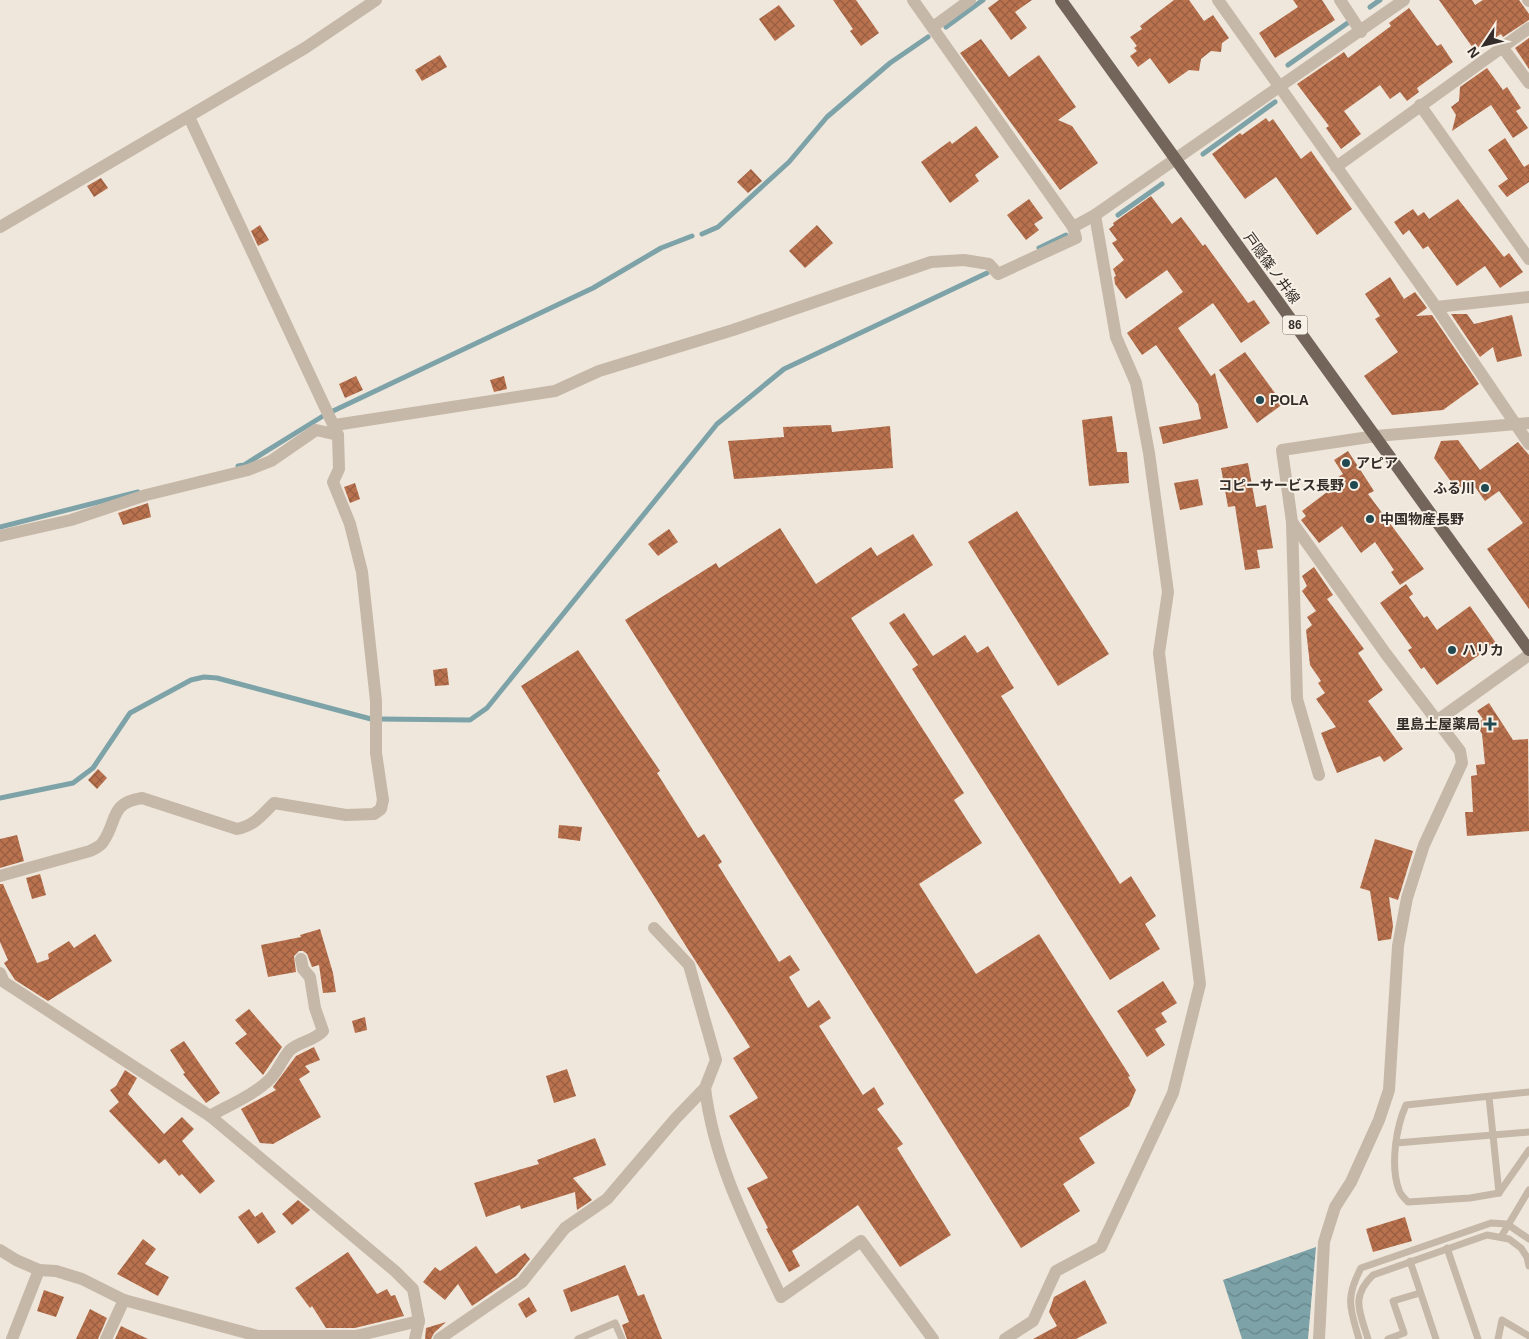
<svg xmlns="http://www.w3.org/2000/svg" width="1529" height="1339" viewBox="0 0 1529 1339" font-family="Arial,'Noto Sans JP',sans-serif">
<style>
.water{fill:url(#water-waves)}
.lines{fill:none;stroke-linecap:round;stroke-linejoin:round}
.stream{stroke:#7da3a9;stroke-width:5}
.building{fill:url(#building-cross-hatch)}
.lane{stroke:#c6b8a8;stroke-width:7}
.street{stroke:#c6b8a8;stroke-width:12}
.primary{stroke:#74655a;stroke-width:12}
.poi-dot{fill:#214951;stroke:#f7f1e7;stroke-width:2}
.labels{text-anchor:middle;stroke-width:4;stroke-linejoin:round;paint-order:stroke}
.shield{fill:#f7f1e7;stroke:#6e6761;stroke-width:1}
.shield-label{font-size:12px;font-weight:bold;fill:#332c28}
.street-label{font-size:14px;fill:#332c28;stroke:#f7f1e7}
.poi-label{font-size:14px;font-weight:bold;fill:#332c28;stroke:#f7f1e7;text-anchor:start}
</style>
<defs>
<pattern id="water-waves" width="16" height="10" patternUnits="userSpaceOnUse" patternTransform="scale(1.25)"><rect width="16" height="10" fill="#7da3a9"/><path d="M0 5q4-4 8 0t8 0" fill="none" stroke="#67858a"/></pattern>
<pattern id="building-cross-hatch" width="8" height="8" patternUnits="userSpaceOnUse" patternTransform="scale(1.25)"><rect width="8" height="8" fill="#ba724e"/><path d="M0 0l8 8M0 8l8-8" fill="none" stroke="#985e41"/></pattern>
</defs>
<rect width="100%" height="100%" fill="#efe7db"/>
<polygon class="water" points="1316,1247 1308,1339 1242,1339 1223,1280"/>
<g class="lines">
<g class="stream">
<polyline points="1370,7 1380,0"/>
<polyline points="946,27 983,0"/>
<polyline points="1288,65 1349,22"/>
<polyline points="1203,154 1275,102"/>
<polyline points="1118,215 1162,184"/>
<polyline points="702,234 718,227 789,162 827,117 890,63 928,37"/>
<polyline points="1039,248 1066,235"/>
<polyline points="333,411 593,288 661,248 692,236"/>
<polyline points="238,466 244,465 323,416"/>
<polyline points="0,527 138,492"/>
<polyline points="379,719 470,720 487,708 717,424 784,369 987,273"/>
<polyline points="0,798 73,783 93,768 130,713 191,680 204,677 217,678 371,719"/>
</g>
</g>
<g class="building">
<polygon points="833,0 856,0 879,33 861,46 850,31 853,29"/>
<polygon points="999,0 1032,0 1015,12 1027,28 1011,40 988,8"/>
<polygon points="1174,0 1189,0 1204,21 1213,15 1229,38 1222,43 1221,52 1211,51 1201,59 1199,71 1189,70 1169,84 1150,58 1138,67 1130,56 1137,51 1134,48 1137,46 1130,37 1142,29 1140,26"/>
<polygon points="1293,0 1322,0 1335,20 1275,58 1259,33 1298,7"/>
<polygon points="1439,0 1472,0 1475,5 1483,0 1519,0 1529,14 1529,20 1503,37 1501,34 1475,51"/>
<polygon points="779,5 795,26 775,41 759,19"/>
<polygon points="1409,8 1437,46 1441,44 1453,62 1417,88 1419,92 1407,101 1400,92 1390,99 1380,85 1344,111 1361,134 1341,149 1326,128 1329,126 1297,84 1344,52 1348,58 1391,26 1389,23"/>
<polygon points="1529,38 1529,69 1515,48"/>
<polygon points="981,39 1009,77 1039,55 1076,107 1058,120 1072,126 1098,163 1060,190 960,53"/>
<polygon points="440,55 447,67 422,81 415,70"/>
<polygon points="1487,68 1503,90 1507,87 1521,108 1516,111 1528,128 1513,138 1491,105 1452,131 1456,115 1451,107 1459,101 1460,87"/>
<polygon points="1266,118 1269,122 1273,119 1301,159 1311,151 1352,209 1317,235 1276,177 1245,199 1212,154 1240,133 1242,135"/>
<polygon points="976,126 999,157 975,175 979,181 950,203 921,162 950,141 952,144"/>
<polygon points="1505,138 1524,167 1529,164 1529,182 1507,197 1498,186 1508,179 1488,150"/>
<polygon points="751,169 762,181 748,193 737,182"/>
<polygon points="101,178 108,188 94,197 87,186"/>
<polygon points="1151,196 1172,224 1181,217 1203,246 1205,244 1248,303 1254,300 1270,323 1241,343 1213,303 1178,328 1211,376 1215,373 1228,428 1163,444 1159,427 1201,419 1198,404 1156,345 1142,355 1127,333 1183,292 1167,270 1126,299 1115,284 1114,277 1116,276 1113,269 1124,260 1112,243 1117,240 1109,229 1114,225 1113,223"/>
<polygon points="1029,199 1043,218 1034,224 1039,230 1026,240 1007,215"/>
<polygon points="1458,199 1504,257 1509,253 1523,272 1500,288 1485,266 1457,286 1428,246 1423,249 1409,230 1403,235 1394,222 1413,209 1418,216 1424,212 1429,219"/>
<polygon points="260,225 269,240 258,246 251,231"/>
<polygon points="817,225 833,243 805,268 789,251"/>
<polygon points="1390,277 1404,299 1415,292 1427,308 1416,316 1432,315 1479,384 1443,410 1392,415 1364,376 1398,352 1375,319 1380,316 1365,294"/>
<polygon points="1451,314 1467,314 1474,324 1512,315 1522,356 1497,362 1493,347 1480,357"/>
<polygon points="1245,352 1283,404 1257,423 1219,370"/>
<polygon points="356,376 363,390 345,398 339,384"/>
<polygon points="504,376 507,389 494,392 490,380"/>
<polygon points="1112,416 1117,452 1127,452 1129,483 1089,486 1082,420"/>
<polygon points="831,425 832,432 890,426 893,468 734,479 728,441 784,437 783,427"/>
<polygon points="1458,440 1480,470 1518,442 1529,455 1529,609 1487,549 1523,523 1499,491 1485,501 1470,480 1457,490 1434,458 1441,441"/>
<polygon points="1348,451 1374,491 1368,494 1424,569 1400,585 1391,572 1394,570 1375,542 1361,553 1342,526 1319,543 1301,520 1306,516 1302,511 1335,486 1332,481 1343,474 1334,460"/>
<polygon points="1248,463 1256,507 1266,505 1273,548 1257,550 1260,568 1245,570 1235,506 1228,507 1221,468"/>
<polygon points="1198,479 1203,505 1180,510 1174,483"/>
<polygon points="355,483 360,499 350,503 344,487"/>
<polygon points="148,503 151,517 123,525 118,513"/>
<polygon points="1017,511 1109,654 1058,686 968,542"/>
<polygon points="780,528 816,584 871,547 877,556 913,534 933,565 851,618 964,793 954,800 982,843 919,884 976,974 1039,934 1130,1076 1128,1077 1136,1090 1129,1106 1079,1138 1095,1163 1063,1184 1080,1211 1021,1248 625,620 716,563 719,568"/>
<polygon points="669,529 678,542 658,556 648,544"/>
<polygon points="1314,567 1333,595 1327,599 1364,649 1358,653 1383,690 1368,701 1403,749 1384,762 1380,756 1337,773 1321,733 1336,727 1316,699 1325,693 1318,683 1321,681 1310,665 1306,630 1312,625 1307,617 1316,611 1302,591 1307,586 1302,576"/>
<polygon points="1406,584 1413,594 1409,597 1424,618 1427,616 1437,630 1470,606 1496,643 1437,685 1424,667 1421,669 1408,650 1412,648 1380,603"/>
<polygon points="904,613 933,656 965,635 977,653 988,646 1014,688 1001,696 1120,884 1131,876 1156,916 1145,924 1160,949 1110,980 912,669 918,665 889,623"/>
<polygon points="578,650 660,771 657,773 698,838 704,834 722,862 718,865 779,962 790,955 800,970 789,977 808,1008 819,1000 831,1018 819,1026 863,1095 874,1087 884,1104 877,1109 903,1144 897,1148 951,1235 900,1267 858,1205 792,1251 800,1266 789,1272 766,1229 768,1228 747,1188 768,1178 729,1116 758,1098 733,1058 750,1047 521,686"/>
<polygon points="447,668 449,685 435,686 433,670"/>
<polygon points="1489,703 1513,740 1528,739 1529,831 1467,836 1465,812 1473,812 1471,776 1477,775 1476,765 1485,764 1482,734 1476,724 1483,719 1477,711"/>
<polygon points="98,769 107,778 97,789 88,780"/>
<polygon points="559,825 582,827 580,841 558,838"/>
<polygon points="17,835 24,861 0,868 0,839"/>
<polygon points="1375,839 1413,851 1398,900 1389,897 1393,926 1391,939 1378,941 1370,891 1360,888"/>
<polygon points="40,874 46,895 32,899 26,878"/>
<polygon points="0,884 3,884 37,963 49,959 48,954 69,941 74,948 95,934 112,961 48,1001 15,980 4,963 8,960 0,942"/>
<polygon points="320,929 333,973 336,992 323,993 319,965 312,967 307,954 303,951 299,951 294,956 296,972 268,977 261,945 301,937 300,935"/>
<polygon points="1163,981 1177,1003 1161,1013 1167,1022 1155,1029 1165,1045 1147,1057 1117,1011"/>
<polygon points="249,1009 282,1047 263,1075 235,1043 247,1034 235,1020"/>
<polygon points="365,1017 367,1030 355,1033 352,1021"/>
<polygon points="184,1041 220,1093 206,1103 183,1074 185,1073 170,1050"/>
<polygon points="314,1047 320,1060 305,1066 310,1072 299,1079 321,1117 273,1144 260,1143 241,1109 276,1090 273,1087 296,1056"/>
<polygon points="567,1069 576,1096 554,1103 546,1076"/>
<polygon points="125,1070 137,1078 128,1094 164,1134 182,1117 194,1129 182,1141 215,1181 200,1194 182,1174 179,1176 165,1159 159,1164 109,1111 119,1102 110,1090 116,1086"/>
<polygon points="595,1138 606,1165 573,1178 592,1200 577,1210 575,1192 521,1209 520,1205 486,1217 474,1183 539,1164 537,1160"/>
<polygon points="298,1200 310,1210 292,1225 282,1214"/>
<polygon points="249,1209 255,1217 262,1212 276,1232 258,1244 238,1217"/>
<polygon points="1405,1217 1412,1241 1373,1252 1366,1229"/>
<polygon points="143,1239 156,1249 145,1264 169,1277 158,1296 117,1274"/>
<polygon points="476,1246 496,1274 525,1253 530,1259 516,1276 472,1306 458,1284 445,1300 423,1282 435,1267 440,1271"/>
<polygon points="348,1252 377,1294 387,1289 391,1296 395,1295 404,1316 355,1328 326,1328 312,1306 310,1308 295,1288"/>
<polygon points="625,1265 638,1296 644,1294 662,1339 627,1339 622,1325 629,1322 618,1295 571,1312 563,1290"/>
<polygon points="1085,1280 1107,1323 1076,1339 1033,1339 1057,1326 1049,1312 1054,1297"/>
<polygon points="44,1290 64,1297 56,1317 37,1311"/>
<polygon points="529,1297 537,1311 526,1318 518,1304"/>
<polygon points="90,1309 107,1318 98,1339 76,1339"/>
<polygon points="446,1322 434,1333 431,1339 425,1339 426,1328"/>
<polygon points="121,1326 148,1339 115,1339"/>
</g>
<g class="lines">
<g class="lane">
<path d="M 1489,1097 L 1499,1193 L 1470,1198 L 1408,1202 C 1405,1199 1400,1194 1399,1190 C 1390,1166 1396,1127 1406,1105 L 1529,1092"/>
<polyline points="1396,1143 1529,1132"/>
<polyline points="1499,1193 1529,1150"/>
<polyline points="1501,1237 1529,1190"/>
<polyline points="1447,1248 1478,1339"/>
<polyline points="1410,1261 1436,1339"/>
<polyline points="578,1339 615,1323 622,1339"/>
<path d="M 1359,1339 C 1350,1308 1345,1298 1361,1268 L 1491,1223 L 1507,1224 L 1529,1239"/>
<path d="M 1368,1339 C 1360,1312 1350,1297 1373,1275 L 1487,1235 L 1509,1239 L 1521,1248 L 1527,1257 L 1529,1266"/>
<polyline points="1388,1339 1404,1333 1393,1301 1420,1293"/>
<polyline points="1498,1339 1502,1320 1529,1336"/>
</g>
<g class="street">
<polyline points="1218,0 1436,307 1529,444"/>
<polyline points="1340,0 1361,32"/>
<polyline points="1528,0 1529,1"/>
<polyline points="933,27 970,0"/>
<polyline points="1503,48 1529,83"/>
<polyline points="1420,105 1529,259"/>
<polyline points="1336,167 1529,28"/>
<polyline points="0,227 305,48 376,0"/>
<polyline points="1073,227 1095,215 1404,0"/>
<polyline points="1436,307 1529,297"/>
<polyline points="335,425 555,391 599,371 733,330 931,262 964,260 989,264 998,274 1076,238 1073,227 913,0"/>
<polyline points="1292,522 1297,699 1319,775"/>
<polyline points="0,536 71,520 146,495 248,470 271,461 316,430 338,435 189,117"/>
<polyline points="1438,720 1529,655"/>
<path d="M 0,876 L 90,851 C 94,849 101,846 103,842 C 118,821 109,803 142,798 L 237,829 C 255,825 262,815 274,803 L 346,815 L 374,814 L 381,809 L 383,800 L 376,753 L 376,701 L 362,572 L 350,524 L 333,482 L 339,469 L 338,435"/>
<polyline points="0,973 4,982 210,1116 395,1271 413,1289 419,1321 415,1339"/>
<path d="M 705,1088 C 714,1163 749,1229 781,1297 L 861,1241 L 933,1339"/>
<path d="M 210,1116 C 229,1105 254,1095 270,1079 C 278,1071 282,1059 290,1050 C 300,1041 314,1041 323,1031 L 315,1008 L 310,977 L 303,969 L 301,959"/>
<polyline points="0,1250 16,1260 39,1270 56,1271 82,1279 124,1300 258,1336 356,1336 419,1321"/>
<polyline points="12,1339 39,1270"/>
<polyline points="106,1339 124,1300"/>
<polyline points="439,1339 522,1282 565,1228 607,1199 676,1118 705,1088 716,1060 689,965 654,928"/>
<polyline points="1005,1339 1033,1321 1056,1271 1101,1247 1173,1093 1200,984 1159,653 1168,592 1149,453 1136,383 1116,337 1095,215"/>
<polyline points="1319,1339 1324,1242 1335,1207 1351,1182 1379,1120 1389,1090 1398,946 1407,898 1424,845 1462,763 1460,751 1386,654 1292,522 1282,450 1376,436 1529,423"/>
</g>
<polyline class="primary" points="1061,0 1529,650"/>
</g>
<g class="poi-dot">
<circle cx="1260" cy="400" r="5"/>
<circle cx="1346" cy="463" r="5"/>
<circle cx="1354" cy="485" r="5"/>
<circle cx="1485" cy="488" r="5"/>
<circle cx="1370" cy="519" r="5"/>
<circle cx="1452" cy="650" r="5"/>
<path d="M1487.5 716.5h5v5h5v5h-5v5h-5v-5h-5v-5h5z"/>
</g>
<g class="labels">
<rect class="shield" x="1282.5" y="315.5" width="25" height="19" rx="4"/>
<g class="shield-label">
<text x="1295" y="329">86</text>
</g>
<g class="street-label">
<text transform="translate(1272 268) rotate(54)" y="5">戸隠篠ノ井線</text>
</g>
<g class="poi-label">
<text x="1270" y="405">POLA</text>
<text x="1356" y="468">アピア</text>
<text x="1344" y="490" text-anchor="end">コピーサービス長野</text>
<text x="1475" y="493" text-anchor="end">ふる川</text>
<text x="1380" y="524">中国物産長野</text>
<text x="1462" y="655">ハリカ</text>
<text x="1480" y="729" text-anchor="end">里島土屋薬局</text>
</g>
</g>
<g transform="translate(1484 45) rotate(235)" stroke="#f7f1e7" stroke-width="4" paint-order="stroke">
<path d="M0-4L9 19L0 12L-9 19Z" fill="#332c28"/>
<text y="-8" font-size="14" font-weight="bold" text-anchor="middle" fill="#332c28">N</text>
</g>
</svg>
